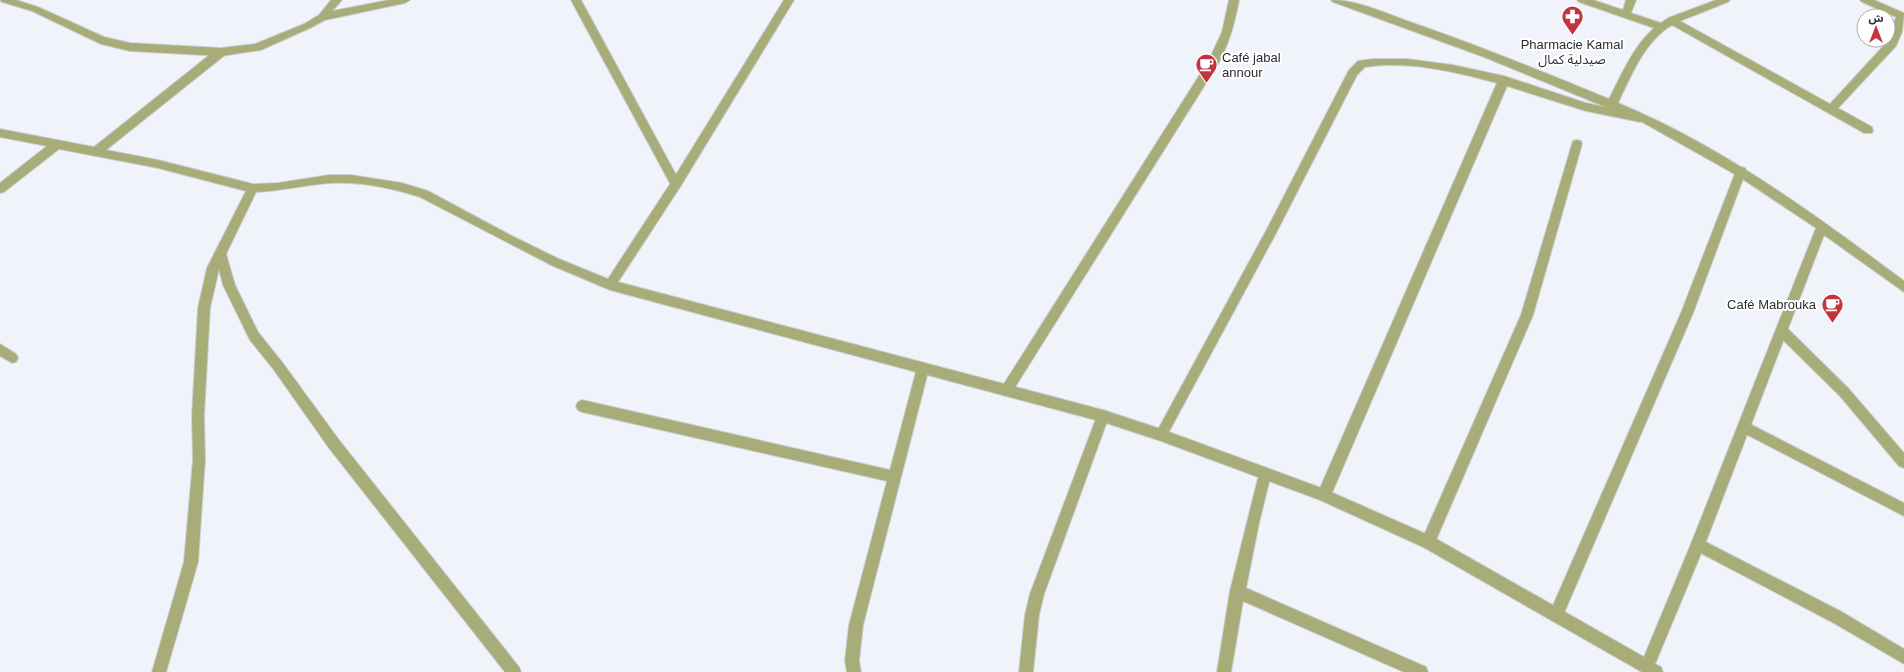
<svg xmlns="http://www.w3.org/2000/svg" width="1904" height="672" viewBox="0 0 1904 672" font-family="Arial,'Noto Sans Arabic',sans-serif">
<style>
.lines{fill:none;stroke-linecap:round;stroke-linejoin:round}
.lane-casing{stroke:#cdd0d5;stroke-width:2}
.street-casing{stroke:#cdd0d5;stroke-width:2}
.lane{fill:#a7ac79;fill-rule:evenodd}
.street{fill:#a7ac79;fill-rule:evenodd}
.labels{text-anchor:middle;stroke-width:4;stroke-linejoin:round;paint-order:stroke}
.poi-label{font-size:13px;fill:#2b2d2f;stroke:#fff}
</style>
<rect width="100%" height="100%" fill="#f0f4fa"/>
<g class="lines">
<defs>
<g id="lane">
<polygon points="0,0 16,0 38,7 104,37 130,43 221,48 255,44 304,24 319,15 331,0 342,0 332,11 389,0 410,0 405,3 325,20 310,28 261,50 221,56 130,51 101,44 32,11 2,2"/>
<polygon points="571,0 581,0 681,184 680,187 672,187"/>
<path d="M 1229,0 L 1239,0 C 1235,22 1229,44 1218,64 L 1010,395 L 1006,396 L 1002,395 L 1000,391 L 1002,387 L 1209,60 L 1222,32 Z"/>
<path d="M 1373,59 L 1407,59 L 1453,65 L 1504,76 L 1586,103 L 1640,114 L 1645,118 L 1640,122 L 1586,111 L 1507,86 L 1331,495 L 1329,499 L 1324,501 L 1319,499 L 1317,495 L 1497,83 C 1456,72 1408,60 1365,67 L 1357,75 L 1275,235 L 1165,439 L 1161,441 L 1157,439 L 1155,435 L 1267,229 L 1349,70 L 1358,61 Z"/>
<polygon points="1577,140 1581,141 1582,144 1533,315 1433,547 1428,548 1423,547 1421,542 1521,315 1572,144 1573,141"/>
<polygon points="1741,167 1745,168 1746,171 1693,313 1561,620 1556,622 1551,620 1549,615 1551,610 1681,313 1736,171 1737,168"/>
<polygon points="1782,326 1786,327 1848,388 1904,453 1904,468 1899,466 1840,396 1778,335 1776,331 1778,327"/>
<polygon points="0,344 16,354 18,358 16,362 12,363 0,356"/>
<polygon points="923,363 927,364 929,368 863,625 859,661 861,672 847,672 845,661 849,625 887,481 582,412 578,410 576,406 578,402 582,400 890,470 917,368 919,364"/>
<polygon points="1103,410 1107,412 1109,416 1044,594 1039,615 1033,672 1019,672 1025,615 1030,594 1097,416 1099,412"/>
<polygon points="1744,421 1904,503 1904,516 1740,431 1738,427 1740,423"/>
<polygon points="1265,468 1270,470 1271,474 1259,523 1246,588 1426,667 1428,672 1404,672 1243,601 1231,672 1217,672 1230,591 1259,474 1260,470"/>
<polygon points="1698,538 1842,612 1904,649 1904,664 1832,622 1693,549 1691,544 1693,539"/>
</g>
<path id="street" d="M 784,0 L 794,0 L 680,187 L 618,282 L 1103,410 L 1161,429 L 1324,489 L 1433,537 L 1644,657 L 1691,544 L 1816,228 L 1738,176 L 1642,122 L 1484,57 L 1333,2 L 1331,0 C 1359,0 1387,14 1413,23 C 1479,46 1544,72 1609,99 C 1622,74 1633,47 1654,28 L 1579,2 L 1577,0 L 1593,0 L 1623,10 L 1626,0 L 1636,0 L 1631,13 L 1661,23 L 1668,18 L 1716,0 L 1730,0 L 1728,2 L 1680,21 L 1830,104 L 1888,41 L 1896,17 L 1862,2 L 1860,0 L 1874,0 L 1904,13 L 1902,32 L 1896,46 L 1838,108 L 1872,127 L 1873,130 L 1872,133 L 1864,133 L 1672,25 C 1644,42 1632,74 1618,103 C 1722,146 1814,214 1904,281 L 1904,292 L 1824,235 L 1705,544 L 1655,664 L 1661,667 L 1663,672 L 1642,672 L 1423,547 L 1320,500 L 1161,441 L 1103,422 L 610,290 L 551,265 L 420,197 C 392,188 359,181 330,183 C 305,185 281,191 256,192 L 226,254 L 235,285 L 258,332 L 282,362 L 339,440 L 519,667 L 521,672 L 505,672 L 329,448 L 274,370 L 250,340 L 223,285 L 219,269 L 210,308 L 204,415 L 205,460 L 198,562 L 166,672 L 152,672 L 184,562 L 193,460 L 192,415 L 198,308 L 207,268 L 246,191 L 158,168 L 59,149 L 4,192 L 0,193 L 0,183 L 47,146 L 0,137 L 0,129 L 94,147 L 217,49 L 221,48 L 226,52 L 225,55 L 106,150 L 158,160 L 253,184 L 278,183 L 329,175 L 351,175 L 402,183 L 428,191 L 512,236 L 559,259 L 608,279 L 672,181 Z"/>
</defs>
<use href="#lane" class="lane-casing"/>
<use href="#street" class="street-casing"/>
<use href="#lane" class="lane"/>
<use href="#street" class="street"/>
</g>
<defs>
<symbol id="pharmacy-pin" viewBox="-11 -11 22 30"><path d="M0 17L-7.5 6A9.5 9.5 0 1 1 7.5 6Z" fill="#c43440" stroke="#fff"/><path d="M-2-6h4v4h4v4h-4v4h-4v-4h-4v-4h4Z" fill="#fff"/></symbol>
<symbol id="cafe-pin" viewBox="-11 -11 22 30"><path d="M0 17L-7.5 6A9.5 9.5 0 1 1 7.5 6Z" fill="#c43440" stroke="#fff"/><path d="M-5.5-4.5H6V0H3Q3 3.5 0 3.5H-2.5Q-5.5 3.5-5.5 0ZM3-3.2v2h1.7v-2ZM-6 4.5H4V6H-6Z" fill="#fff"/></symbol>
</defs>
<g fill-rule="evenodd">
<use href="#pharmacy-pin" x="1560" y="4" width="25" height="34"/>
<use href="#cafe-pin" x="1194" y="52" width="25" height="34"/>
<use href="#cafe-pin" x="1820" y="292" width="25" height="34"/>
</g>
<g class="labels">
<g class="poi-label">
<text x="1572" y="49">Pharmacie Kamal<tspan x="1572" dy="15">صيدلية كمال</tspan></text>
<text x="1222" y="62" text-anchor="start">Café jabal<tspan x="1222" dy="15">annour</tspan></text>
<text x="1816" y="309" text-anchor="end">Café Mabrouka</text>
</g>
</g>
<g transform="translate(1876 28)"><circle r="19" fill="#ffffff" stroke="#aaabac"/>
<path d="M0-3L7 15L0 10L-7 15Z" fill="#c43440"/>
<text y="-6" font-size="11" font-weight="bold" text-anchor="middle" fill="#2b2d2f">ش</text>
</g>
</svg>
